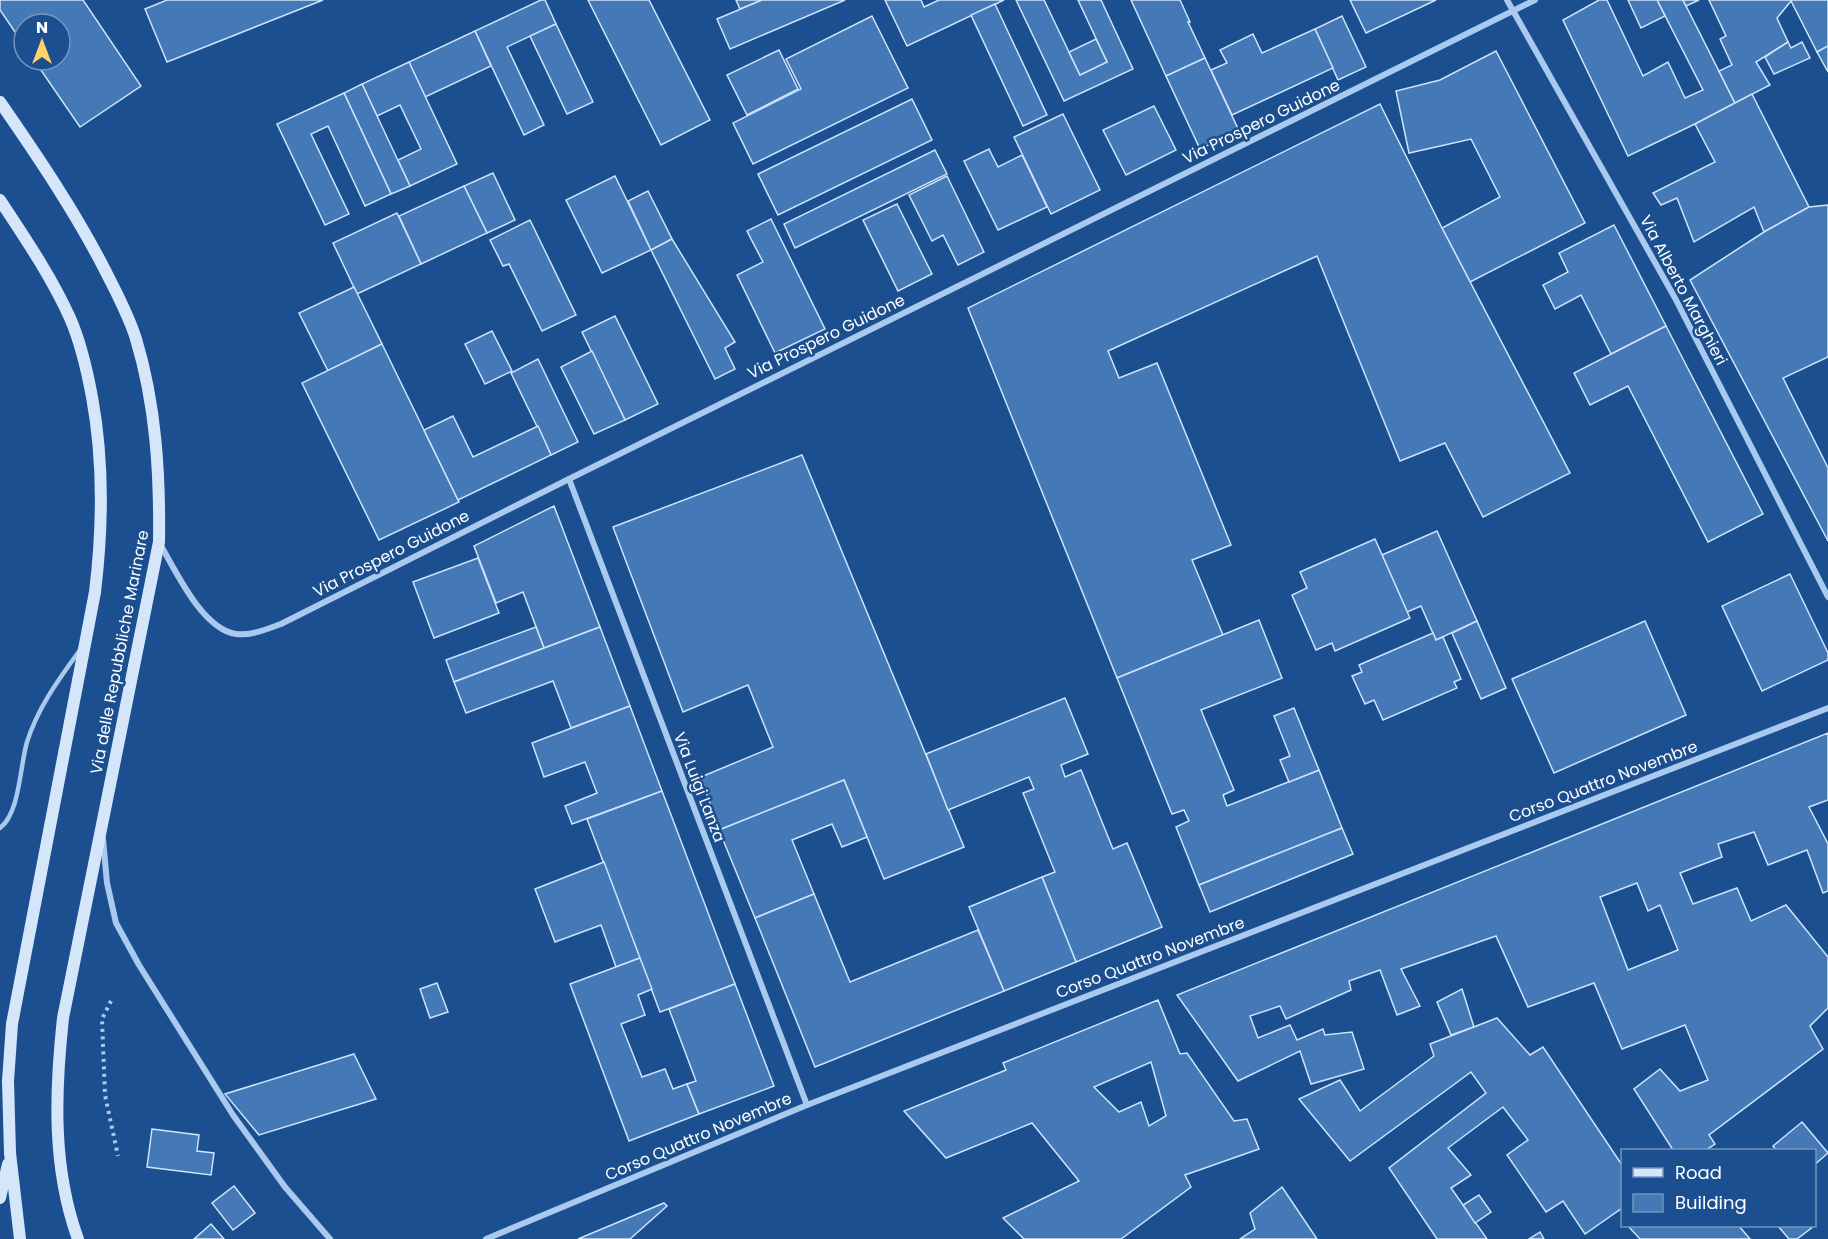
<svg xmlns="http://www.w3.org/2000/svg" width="1828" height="1239" viewBox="0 0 1828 1239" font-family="Poppins,sans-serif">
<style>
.building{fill:#4478b7;stroke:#cfe3fa;stroke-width:1.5;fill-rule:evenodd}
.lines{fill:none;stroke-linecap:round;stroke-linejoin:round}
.path{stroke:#a9c9ee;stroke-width:4;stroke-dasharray:3 4.5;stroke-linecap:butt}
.lane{stroke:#a9c9ee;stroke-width:4.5}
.street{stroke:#a9c9ee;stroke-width:6}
.secondary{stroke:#d6e6fa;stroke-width:12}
.labels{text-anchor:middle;stroke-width:5;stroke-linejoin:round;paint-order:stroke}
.street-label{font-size:16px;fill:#fff;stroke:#1b4f8f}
</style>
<rect width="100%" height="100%" fill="#1b4f8f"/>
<g class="building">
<polygon points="0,0 83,0 141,86 80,127 34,60 60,60 60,24 24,24 24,45 0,10"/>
<polygon points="167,0 323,0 167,62 145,9"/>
<polygon points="541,0 545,0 556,24 507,47 544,125 524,135 475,31"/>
<polygon points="588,0 649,0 710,120 661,145"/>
<polygon points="736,0 762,0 740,9"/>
<polygon points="762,0 845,0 730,49 717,19"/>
<polygon points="885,0 921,0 924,7 939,0 1004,0 907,46"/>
<polygon points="1016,0 1044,0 1080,75 1107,62 1078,0 1101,0 1133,69 1064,101"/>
<polygon points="1131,0 1180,0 1190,22 1188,22 1205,58 1166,76"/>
<polygon points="1350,0 1436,0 1366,33"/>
<polygon points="1599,0 1607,0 1643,76 1668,62 1685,98 1703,90 1657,0 1683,0 1735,103 1695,124 1628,156 1563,20"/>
<polygon points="1628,0 1657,0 1665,16 1641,28"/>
<polygon points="1683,0 1699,0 1686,6"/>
<polygon points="1709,0 1828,0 1828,46 1817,52 1791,1 1777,18 1788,42 1756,62 1770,85 1735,103 1719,71 1732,65 1720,39 1726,36"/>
<polygon points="995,4 1047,115 1023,126 971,15"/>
<polygon points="872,16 908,88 753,164 733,123 801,89 786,59"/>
<polygon points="1342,16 1366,67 1338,80 1315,29"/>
<polygon points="556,24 593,102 567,114 530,36"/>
<polygon points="1315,29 1333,68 1232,115 1211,70 1227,63 1220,50 1253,34 1262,53"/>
<polygon points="475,31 491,66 425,97 409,62"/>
<polygon points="1096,39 1107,62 1080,75 1069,52"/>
<polygon points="1788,42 1791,48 1802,42 1810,58 1774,74 1765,57"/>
<polygon points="1828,46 1828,72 1817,52"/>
<polygon points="779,50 798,89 747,115 727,75"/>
<polygon points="1496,51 1585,223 1470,282 1442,228 1500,197 1471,139 1409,153 1396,91 1440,80"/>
<polygon points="1205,58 1239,131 1200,149 1166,76"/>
<polygon points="409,62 457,164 410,186 398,160 421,149 400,105 377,116 362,84"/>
<polygon points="362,84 410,186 391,194 344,93"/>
<polygon points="344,93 391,194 365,206 328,126 311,134 349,214 325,225 277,124"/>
<polygon points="1752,94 1809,207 1764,232 1754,207 1694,242 1677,198 1661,205 1653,193 1715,162 1695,124"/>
<polygon points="912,99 932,140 778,215 758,174"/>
<polygon points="1380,104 1442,228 1570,473 1483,517 1445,443 1400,461 1317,256 1108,351 1119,378 1157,363 1231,545 1192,560 1223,635 1117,678 968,308"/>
<polygon points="1154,106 1176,150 1126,175 1103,130"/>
<polygon points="1063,114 1100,190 1051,214 1014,137"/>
<polygon points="989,149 998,167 1022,155 1047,207 998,230 964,161"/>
<polygon points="935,150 947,174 795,248 784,224"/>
<polygon points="493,173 515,220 487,233 464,186"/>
<polygon points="615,176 651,250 602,273 566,200"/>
<polygon points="947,176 984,252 958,265 943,235 932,241 909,195"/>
<polygon points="464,186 487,233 421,264 399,216"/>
<polygon points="648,191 672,239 651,250 628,201"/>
<polygon points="897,204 932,274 898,291 863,220"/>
<polygon points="1828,205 1828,357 1783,378 1828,468 1828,541 1690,280 1764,232 1809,207"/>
<polygon points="397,213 421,264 357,294 333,243"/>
<polygon points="771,219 825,329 775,353 737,275 763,262 747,231"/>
<polygon points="530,220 576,315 542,331 509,264 503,266 490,240"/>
<polygon points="1614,225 1666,326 1611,354 1581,295 1555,309 1543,285 1568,272 1559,253"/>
<polygon points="672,239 735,342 725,348 735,369 715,379 651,250"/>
<polygon points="354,287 382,344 328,371 299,313"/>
<polygon points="615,316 658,404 625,420 582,332"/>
<polygon points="1666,326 1763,514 1708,542 1628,386 1590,405 1574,373"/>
<polygon points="492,331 512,371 485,384 465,344"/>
<polygon points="382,344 459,502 379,540 302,383"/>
<polygon points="592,351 625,420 594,434 561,367"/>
<polygon points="538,359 578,442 551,455 511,373"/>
<polygon points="453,416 473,457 538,426 551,455 458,500 424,430"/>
<polygon points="802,455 964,847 884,879 844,780 719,830 701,777 773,747 748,685 683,712 613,527"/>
<polygon points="554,506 600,627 544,648 523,592 496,603 474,546"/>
<polygon points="1437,531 1477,621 1436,640 1421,606 1407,612 1382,555"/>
<polygon points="1375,539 1410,618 1335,651 1332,643 1316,650 1292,595 1307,588 1300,572"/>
<polygon points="478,558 499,613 434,638 413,582"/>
<polygon points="1790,574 1828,653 1828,660 1762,691 1722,606"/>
<polygon points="1259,620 1282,678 1201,710 1234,790 1223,795 1227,806 1319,770 1342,828 1199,885 1176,827 1189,821 1184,810 1172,814 1117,678"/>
<polygon points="1477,621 1506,688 1481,699 1452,633"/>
<polygon points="1645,621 1686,715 1554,773 1512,679"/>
<polygon points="536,627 544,648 454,682 446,660"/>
<polygon points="600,627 630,706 571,728 553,681 466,713 454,682"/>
<polygon points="1433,633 1436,640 1443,637 1461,679 1454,682 1457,688 1383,720 1374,700 1365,704 1352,676 1362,672 1359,665"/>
<polygon points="1065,698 1088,754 1061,765 1065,777 1081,770 1113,849 1127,843 1162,927 1076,962 1042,877 1055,872 1023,793 1034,789 1029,777 948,810 926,754"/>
<polygon points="630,706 662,791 572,824 565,806 597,793 585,762 544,777 532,743"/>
<polygon points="1294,708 1319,770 1289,782 1280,760 1290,756 1274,716"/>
<path d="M 1828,733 L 1828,800 L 1809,807 L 1828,844 L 1828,891 L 1823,893 L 1807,850 L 1768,865 L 1754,832 L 1718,844 L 1722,857 L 1680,873 L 1693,904 L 1737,888 L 1751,921 L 1786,905 L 1828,957 L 1828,1008 L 1810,1026 L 1823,1049 L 1709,1135 L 1715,1144 L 1706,1150 L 1673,1150 L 1634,1089 L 1660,1069 L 1680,1091 L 1708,1080 L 1685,1025 L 1622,1049 L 1594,983 L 1528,1007 L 1496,936 L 1401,969 L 1420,1006 L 1397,1015 L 1380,970 L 1349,981 L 1351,990 L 1286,1019 L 1280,1006 L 1250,1016 L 1258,1038 L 1290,1025 L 1297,1040 L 1323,1029 L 1325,1035 L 1352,1032 L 1364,1069 L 1311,1084 L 1300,1051 L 1238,1081 L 1177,995 ZM 1637,883 L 1648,911 L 1660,905 L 1678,950 L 1628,970 L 1600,897 Z"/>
<polygon points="844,780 867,837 842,847 832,824 792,840 814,894 755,918 719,830"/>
<polygon points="662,791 735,984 660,1012 587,819"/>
<polygon points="1342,828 1353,854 1210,912 1199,885"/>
<polygon points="604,862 640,958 616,967 601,925 555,942 535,889"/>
<polygon points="1042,877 1076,962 1004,991 969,907"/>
<polygon points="814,894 850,982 978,930 1004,991 815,1067 755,918"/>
<polygon points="640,958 652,989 638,995 645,1015 621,1024 642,1077 665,1069 673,1089 687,1084 699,1114 629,1141 570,984"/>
<polygon points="437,983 448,1012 430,1018 420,989"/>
<polygon points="735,984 774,1086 699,1114 687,1084 696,1081 669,1009"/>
<polygon points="1462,989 1474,1027 1451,1035 1437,1002"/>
<path d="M 1158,1000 L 1180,1054 L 1187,1053 L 1234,1121 L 1247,1119 L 1259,1149 L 1185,1175 L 1191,1187 L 1121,1239 L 1024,1239 L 1003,1218 L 1079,1181 L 1032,1123 L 946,1158 L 904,1111 L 1006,1070 L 1003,1063 ZM 1151,1062 L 1166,1116 L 1149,1126 L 1141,1102 L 1119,1112 L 1094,1087 Z"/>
<polygon points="1497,1018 1530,1055 1543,1047 1622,1165 1622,1208 1585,1234 1563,1201 1546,1212 1507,1155 1528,1140 1503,1107 1448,1148 1471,1175 1451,1188 1487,1239 1437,1239 1389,1168 1486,1093 1471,1072 1350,1161 1299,1099 1340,1080 1360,1111 1434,1056 1430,1044"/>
<polygon points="354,1054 376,1099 259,1135 225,1094"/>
<polygon points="1802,1122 1828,1153 1814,1165 1814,1150 1776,1150 1773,1146"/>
<polygon points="152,1129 199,1135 197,1151 214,1153 211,1175 147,1167"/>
<polygon points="234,1186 255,1213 233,1230 212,1203"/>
<polygon points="1282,1187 1317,1239 1240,1239 1255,1229 1250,1213"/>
<polygon points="1479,1195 1491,1212 1475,1223 1463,1205"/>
<polygon points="664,1203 667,1206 630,1239 578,1239"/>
<polygon points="211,1224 224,1239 194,1239"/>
<polygon points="1628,1226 1739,1226 1750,1239 1640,1239"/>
<polygon points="1778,1226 1814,1226 1797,1239 1789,1239"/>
<polygon points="1540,1232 1544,1239 1529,1239"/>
</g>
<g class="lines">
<polyline class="path" points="111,1001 102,1019 105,1095 118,1156"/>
<path class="lane" d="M 0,828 C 20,813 20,765 27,742 C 38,707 59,679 80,650"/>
<g class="street">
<polyline points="1507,0 1675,298 1828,597"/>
<polyline points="569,479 807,1105"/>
<path d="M 160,544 C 176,571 202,629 236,634 C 251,636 267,629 281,624 L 569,479 L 1535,0"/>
<polyline points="103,839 107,883 116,923 139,965 233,1115 285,1187 330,1239"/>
<polyline points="486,1239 807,1105 1828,708"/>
</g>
<g class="secondary">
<path d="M 0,102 C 38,157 76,213 106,272 C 117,294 129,316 136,339 C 156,405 160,474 159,542 L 63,1018 C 55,1092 52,1168 78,1239"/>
<path d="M 0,200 C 25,238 51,276 70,318 C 81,343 87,370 92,397 C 104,462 103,526 95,592 L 12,1024 L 8,1081 L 10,1153 L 20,1239"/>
<polyline points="0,1198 8,1164"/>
</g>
</g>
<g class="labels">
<g class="street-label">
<text transform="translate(1261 121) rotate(-26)" y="6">Via Prospero Guidone</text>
<text transform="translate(1684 290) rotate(62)" y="6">Via Alberto Marghieri</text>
<text transform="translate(826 336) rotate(-26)" y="6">Via Prospero Guidone</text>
<text transform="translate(391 553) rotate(-27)" y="6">Via Prospero Guidone</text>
<text transform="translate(119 652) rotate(-79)" y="6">Via delle Repubbliche Marinare</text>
<text transform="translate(1603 781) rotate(-21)" y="6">Corso Quattro Novembre</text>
<text transform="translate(700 787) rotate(69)" y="6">Via Luigi Lanza</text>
<text transform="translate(1150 957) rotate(-21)" y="6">Corso Quattro Novembre</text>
<text transform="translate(698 1136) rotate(-23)" y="6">Corso Quattro Novembre</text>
</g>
</g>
<rect x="1621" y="1149" width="195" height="78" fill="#1b4f8f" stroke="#7695bc" stroke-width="1.5"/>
<rect x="1633" y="1168" width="30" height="9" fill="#d6e6fa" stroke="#7695bc" stroke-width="1.5"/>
<text x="1675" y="1179" font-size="18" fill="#ffffff">Road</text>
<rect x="1633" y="1194" width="30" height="18" fill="#4478b7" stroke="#7695bc" stroke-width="1.5"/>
<text x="1675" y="1209" font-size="18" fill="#ffffff">Building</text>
<g transform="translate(42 42)"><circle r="28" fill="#1b4f8f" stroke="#7695bc" stroke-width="1.5"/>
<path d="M0-4.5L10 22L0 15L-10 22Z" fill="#ffd166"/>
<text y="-9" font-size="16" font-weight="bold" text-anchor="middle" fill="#ffffff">N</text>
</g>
</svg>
